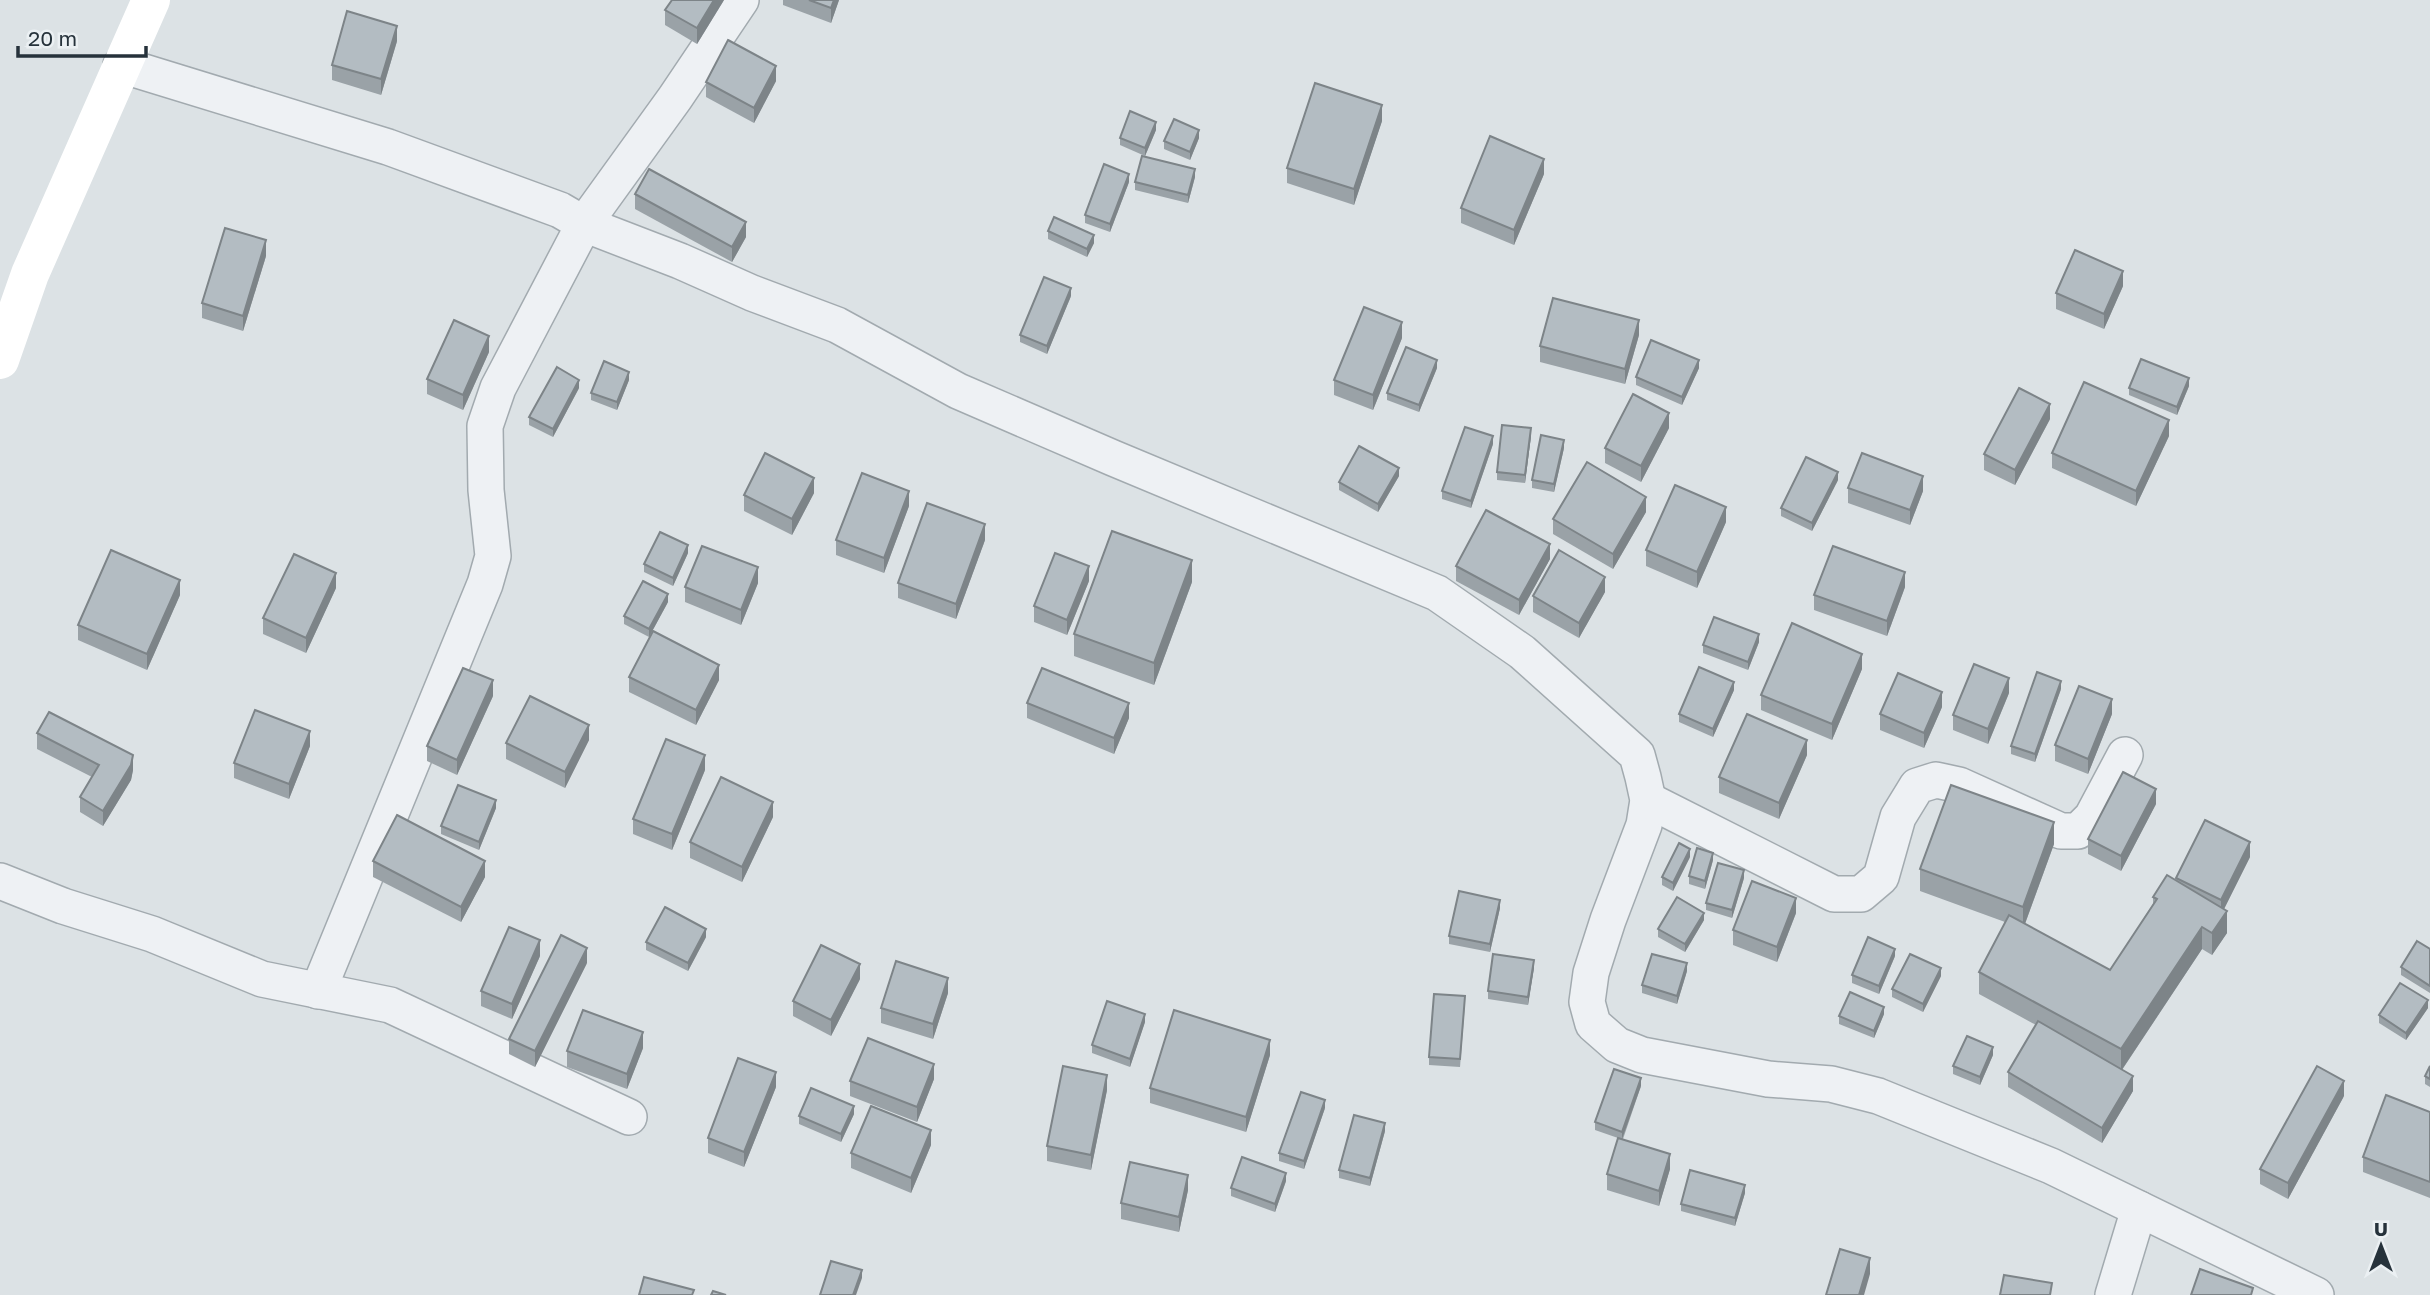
<svg xmlns="http://www.w3.org/2000/svg" width="2430" height="1295" viewBox="0 0 2430 1295" font-family="'Golos Text',sans-serif">
<style>
.lines{fill:none;stroke-linecap:round;stroke-linejoin:round}
.street-casing{stroke:#a2aaaf;stroke-width:38}
.street{stroke:#eef1f4;stroke-width:35}
.secondary{stroke:#fff;stroke-width:38}
.wall{fill:#9aa2a7}
.shaded-wall{fill:#7d8488}
.building{fill:#b3bcc2;stroke:#7d8488;stroke-width:2}
</style>
<rect width="100%" height="100%" fill="#dce2e5"/>
<g class="lines">
<defs>
<g id="street">
<polyline points="121,65 388,147 560,210 584,224 680,261 752,293 837,325 958,391 1113,458 1437,593 1522,652 1637,755 1643,777 1648,800 1644,825 1608,920 1591,973 1587,1002 1593,1024 1617,1045 1642,1055 1768,1079 1831,1084 1878,1096 2051,1166 2316,1295"/>
<polyline points="1648,800 1834,894 1861,894 1881,877 1898,817 1917,786 1936,780 1959,785 2061,831 2078,831 2092,817 2125,755"/>
<polyline points="0,881 63,906 152,934 262,979 390,1005 629,1117"/>
<polyline points="318,991 485,584 493,556 486,490 485,426 498,388 584,224 675,98 741,0"/>
<polyline points="2113,1295 2139,1209"/>
</g>
</defs>
<use href="#street" class="street-casing"/>
<use href="#street" class="street"/>
<polyline class="secondary" points="0,360 30,274 151,0"/>
</g>
<g class="wall">
<polygon points="724,0 697,44 665,25 665,10"/>
<polygon points="783,0 839,0 831,23 783,5"/>
<polygon points="397,41 381,95 332,80 332,65"/>
<polygon points="776,81 754,123 706,97 706,82"/>
<polygon points="1382,121 1354,205 1287,183 1287,168"/>
<polygon points="1156,130 1145,156 1120,145 1120,138"/>
<polygon points="1199,138 1190,160 1164,149 1164,141"/>
<polygon points="1544,174 1514,245 1461,223 1461,208"/>
<polygon points="1195,177 1188,203 1135,190 1135,182"/>
<polygon points="1129,182 1110,232 1085,223 1085,215"/>
<polygon points="635,194 746,237 732,262 635,209"/>
<polygon points="1048,231 1094,243 1087,257 1048,239"/>
<polygon points="266,256 243,331 202,318 202,303"/>
<polygon points="2123,286 2104,329 2056,309 2056,293"/>
<polygon points="1071,296 1047,354 1020,342 1020,335"/>
<polygon points="1639,335 1625,384 1540,362 1540,346"/>
<polygon points="1402,338 1373,410 1334,395 1334,380"/>
<polygon points="489,352 463,410 427,394 427,379"/>
<polygon points="1437,368 1419,412 1387,400 1387,393"/>
<polygon points="1699,368 1682,405 1636,385 1636,377"/>
<polygon points="629,380 617,410 591,400 591,393"/>
<polygon points="2189,386 2177,415 2129,395 2129,388"/>
<polygon points="579,388 553,437 529,425 529,417"/>
<polygon points="2050,419 2015,485 1984,470 1984,454"/>
<polygon points="1669,428 1641,482 1605,463 1605,448"/>
<polygon points="1531,436 1525,483 1497,480 1497,472"/>
<polygon points="2169,436 2136,506 2052,468 2052,453"/>
<polygon points="1493,444 1471,508 1442,499 1442,491"/>
<polygon points="1564,448 1554,492 1532,488 1532,480"/>
<polygon points="1399,476 1378,512 1339,490 1339,482"/>
<polygon points="1838,480 1812,531 1781,516 1781,508"/>
<polygon points="1848,488 1923,491 1910,525 1848,503"/>
<polygon points="814,493 792,535 744,511 744,495"/>
<polygon points="909,506 884,573 836,555 836,540"/>
<polygon points="1646,512 1613,569 1553,534 1553,519"/>
<polygon points="1726,522 1697,588 1646,566 1646,550"/>
<polygon points="985,540 956,619 898,598 898,583"/>
<polygon points="688,553 673,586 644,572 644,564"/>
<polygon points="1550,559 1519,615 1456,581 1456,566"/>
<polygon points="1089,581 1067,635 1034,622 1034,606"/>
<polygon points="1192,582 1154,685 1074,656 1074,634"/>
<polygon points="758,583 741,625 685,602 685,587"/>
<polygon points="1905,587 1887,636 1814,610 1814,595"/>
<polygon points="336,588 306,653 263,634 263,618"/>
<polygon points="1605,592 1579,638 1533,612 1533,596"/>
<polygon points="180,595 147,670 78,640 78,625"/>
<polygon points="668,602 649,637 624,624 624,616"/>
<polygon points="1759,642 1748,670 1703,653 1703,645"/>
<polygon points="1862,669 1832,740 1761,710 1761,695"/>
<polygon points="629,677 719,680 696,725 629,692"/>
<polygon points="2061,689 2035,762 2011,754 2011,746"/>
<polygon points="1734,690 1713,737 1679,722 1679,714"/>
<polygon points="2009,693 1988,744 1953,730 1953,715"/>
<polygon points="493,696 457,775 427,761 427,746"/>
<polygon points="1027,703 1129,718 1114,754 1027,718"/>
<polygon points="1942,707 1924,748 1880,730 1880,714"/>
<polygon points="2112,714 2088,774 2055,761 2055,745"/>
<polygon points="37,733 133,770 131,780 103,826 80,812 80,797 92,777 37,749"/>
<polygon points="589,740 565,788 506,759 506,743"/>
<polygon points="310,746 289,799 234,778 234,763"/>
<polygon points="1807,755 1779,819 1719,793 1719,777"/>
<polygon points="705,770 672,850 633,834 633,819"/>
<polygon points="2156,804 2121,871 2088,854 2088,839"/>
<polygon points="496,808 479,850 441,834 441,826"/>
<polygon points="773,817 742,882 690,858 690,842"/>
<polygon points="2054,844 2025,924 2110,970 2153,904 2153,897 2176,881 2176,878 2250,857 2224,909 2227,933 2212,955 2202,949 2122,1070 2133,1091 2102,1143 2008,1087 2008,1072 2036,1025 1979,994 1979,972 2005,922 1920,891 1920,869"/>
<polygon points="1690,857 1673,891 1662,885 1662,877"/>
<polygon points="1713,860 1705,889 1689,884 1689,876"/>
<polygon points="373,861 485,877 461,922 373,877"/>
<polygon points="1744,878 1732,918 1706,910 1706,903"/>
<polygon points="1500,908 1490,952 1449,944 1449,936"/>
<polygon points="1796,913 1777,962 1733,945 1733,930"/>
<polygon points="1704,920 1685,952 1658,937 1658,929"/>
<polygon points="706,937 688,971 646,950 646,942"/>
<polygon points="2430,949 2430,993 2401,975 2401,967"/>
<polygon points="540,956 512,1019 481,1006 481,991"/>
<polygon points="1895,956 1879,994 1852,983 1852,975"/>
<polygon points="587,963 535,1067 509,1054 509,1039"/>
<polygon points="1534,968 1528,1005 1488,999 1488,991"/>
<polygon points="1687,971 1677,1004 1642,993 1642,985"/>
<polygon points="1941,976 1923,1012 1892,997 1892,989"/>
<polygon points="860,979 831,1036 793,1016 793,1001"/>
<polygon points="948,993 933,1039 881,1023 881,1008"/>
<polygon points="1465,1004 1460,1067 1429,1065 1429,1057"/>
<polygon points="2428,1008 2406,1040 2379,1023 2379,1015"/>
<polygon points="1884,1014 1874,1038 1839,1024 1839,1016"/>
<polygon points="1145,1022 1130,1067 1092,1053 1092,1045"/>
<polygon points="643,1048 627,1089 567,1067 567,1051"/>
<polygon points="1270,1055 1246,1132 1150,1103 1150,1088"/>
<polygon points="1993,1055 1980,1085 1953,1074 1953,1066"/>
<polygon points="2430,1066 2430,1087 2425,1084 2425,1076"/>
<polygon points="934,1079 917,1122 850,1096 850,1081"/>
<polygon points="1641,1086 1623,1139 1670,1169 1659,1206 1607,1190 1607,1174 1618,1138 1595,1130 1595,1122"/>
<polygon points="776,1087 744,1167 708,1153 708,1138"/>
<polygon points="1107,1090 1091,1170 1047,1161 1047,1146"/>
<polygon points="2344,1096 2288,1199 2260,1184 2260,1169"/>
<polygon points="1325,1108 1304,1169 1279,1161 1279,1153"/>
<polygon points="2430,1112 2430,1198 2363,1172 2363,1157"/>
<polygon points="854,1114 841,1142 799,1124 799,1116"/>
<polygon points="1385,1131 1370,1186 1339,1178 1339,1170"/>
<polygon points="931,1145 911,1193 851,1168 851,1153"/>
<polygon points="1286,1181 1275,1212 1231,1196 1231,1188"/>
<polygon points="1188,1190 1179,1232 1121,1219 1121,1203"/>
<polygon points="1745,1193 1735,1226 1681,1211 1681,1204"/>
</g>
<g class="shaded-wall">
<polygon points="714,0 724,0 697,44 697,28"/>
<polygon points="834,0 839,0 831,23 831,8"/>
<polygon points="397,26 397,41 381,95 381,79"/>
<polygon points="776,66 776,81 754,123 754,108"/>
<polygon points="1382,105 1382,121 1354,205 1354,189"/>
<polygon points="1156,122 1156,130 1145,156 1145,148"/>
<polygon points="1199,130 1199,138 1190,160 1190,152"/>
<polygon points="1544,159 1544,174 1514,245 1514,230"/>
<polygon points="1195,169 1195,177 1188,203 1188,195"/>
<polygon points="1129,174 1129,182 1110,232 1110,224"/>
<polygon points="746,222 746,237 732,262 732,247"/>
<polygon points="1094,235 1094,243 1087,257 1087,249"/>
<polygon points="266,240 266,256 243,331 243,316"/>
<polygon points="2123,271 2123,286 2104,329 2104,314"/>
<polygon points="1071,288 1071,296 1047,354 1047,346"/>
<polygon points="1639,320 1639,335 1625,384 1625,369"/>
<polygon points="1402,322 1402,338 1373,410 1373,395"/>
<polygon points="489,336 489,352 463,410 463,395"/>
<polygon points="1437,360 1437,368 1419,412 1419,405"/>
<polygon points="1699,360 1699,368 1682,405 1682,397"/>
<polygon points="629,372 629,380 617,410 617,402"/>
<polygon points="2189,378 2189,386 2177,415 2177,407"/>
<polygon points="579,380 579,388 553,437 553,429"/>
<polygon points="2050,404 2050,419 2015,485 2015,470"/>
<polygon points="1669,413 1669,428 1641,482 1641,466"/>
<polygon points="2169,420 2169,436 2136,506 2136,491"/>
<polygon points="1531,428 1531,436 1525,483 1525,475"/>
<polygon points="1493,436 1493,444 1471,508 1471,501"/>
<polygon points="1564,440 1564,448 1554,492 1554,484"/>
<polygon points="1399,468 1399,476 1378,512 1378,504"/>
<polygon points="1838,472 1838,480 1812,531 1812,523"/>
<polygon points="1923,476 1923,491 1910,525 1910,510"/>
<polygon points="814,478 814,493 792,535 792,519"/>
<polygon points="909,491 909,506 884,573 884,558"/>
<polygon points="1646,497 1646,512 1613,569 1613,554"/>
<polygon points="1726,507 1726,522 1697,588 1697,572"/>
<polygon points="985,524 985,540 956,619 956,604"/>
<polygon points="1550,544 1550,559 1519,615 1519,600"/>
<polygon points="688,545 688,553 673,586 673,578"/>
<polygon points="1192,560 1192,582 1154,685 1154,663"/>
<polygon points="1089,566 1089,581 1067,635 1067,620"/>
<polygon points="758,567 758,583 741,625 741,610"/>
<polygon points="1905,572 1905,587 1887,636 1887,621"/>
<polygon points="336,573 336,588 306,653 306,638"/>
<polygon points="1605,577 1605,592 1579,638 1579,623"/>
<polygon points="180,580 180,595 147,670 147,654"/>
<polygon points="668,594 668,602 649,637 649,629"/>
<polygon points="1759,634 1759,642 1748,670 1748,662"/>
<polygon points="1862,654 1862,669 1832,740 1832,724"/>
<polygon points="719,665 719,680 696,725 696,710"/>
<polygon points="2009,678 2009,693 1988,744 1988,729"/>
<polygon points="493,680 493,696 457,775 457,760"/>
<polygon points="2061,681 2061,689 2035,762 2035,754"/>
<polygon points="1734,682 1734,690 1713,737 1713,729"/>
<polygon points="1942,692 1942,707 1924,748 1924,733"/>
<polygon points="2112,699 2112,714 2088,774 2088,759"/>
<polygon points="1129,703 1129,718 1114,754 1114,738"/>
<polygon points="589,725 589,740 565,788 565,772"/>
<polygon points="310,731 310,746 289,799 289,784"/>
<polygon points="1807,740 1807,755 1779,819 1779,803"/>
<polygon points="133,755 133,770 131,780 103,826 103,811"/>
<polygon points="705,755 705,770 672,850 672,834"/>
<polygon points="2156,789 2156,804 2121,871 2121,856"/>
<polygon points="496,800 496,808 479,850 479,842"/>
<polygon points="773,802 773,817 742,882 742,867"/>
<polygon points="2054,822 2054,844 2023,929 2023,907"/>
<polygon points="2250,842 2250,857 2221,915 2221,900"/>
<polygon points="1690,849 1690,857 1673,891 1673,883"/>
<polygon points="1713,853 1713,860 1705,889 1705,881"/>
<polygon points="485,861 485,877 461,922 461,907"/>
<polygon points="1744,870 1744,878 1732,918 1732,910"/>
<polygon points="1796,898 1796,913 1777,962 1777,947"/>
<polygon points="1500,900 1500,908 1490,952 1490,944"/>
<polygon points="2227,911 2227,933 2212,955 2212,933"/>
<polygon points="1704,913 1704,920 1685,952 1685,944"/>
<polygon points="2202,927 2202,949 2121,1071 2121,1049"/>
<polygon points="706,929 706,937 688,971 688,963"/>
<polygon points="540,940 540,956 512,1019 512,1004"/>
<polygon points="587,948 587,963 535,1067 535,1051"/>
<polygon points="1895,949 1895,956 1879,994 1879,986"/>
<polygon points="1534,960 1534,968 1528,1005 1528,997"/>
<polygon points="1687,963 1687,971 1677,1004 1677,996"/>
<polygon points="860,964 860,979 831,1036 831,1020"/>
<polygon points="1941,968 1941,976 1923,1012 1923,1004"/>
<polygon points="948,978 948,993 933,1039 933,1024"/>
<polygon points="2428,1000 2428,1008 2406,1040 2406,1033"/>
<polygon points="1884,1007 1884,1014 1874,1038 1874,1031"/>
<polygon points="1145,1014 1145,1022 1130,1067 1130,1059"/>
<polygon points="643,1032 643,1048 627,1089 627,1074"/>
<polygon points="1270,1040 1270,1055 1246,1132 1246,1117"/>
<polygon points="1993,1047 1993,1055 1980,1085 1980,1077"/>
<polygon points="934,1064 934,1079 917,1122 917,1107"/>
<polygon points="776,1072 776,1087 744,1167 744,1152"/>
<polygon points="1107,1075 1107,1090 1091,1170 1091,1155"/>
<polygon points="2133,1076 2133,1091 2102,1143 2102,1128"/>
<polygon points="1641,1078 1641,1086 1622,1139 1622,1132"/>
<polygon points="2344,1081 2344,1096 2288,1199 2288,1183"/>
<polygon points="1325,1100 1325,1108 1304,1169 1304,1161"/>
<polygon points="854,1106 854,1114 841,1142 841,1134"/>
<polygon points="1385,1123 1385,1131 1370,1186 1370,1178"/>
<polygon points="931,1130 931,1145 911,1193 911,1178"/>
<polygon points="1670,1154 1670,1169 1659,1206 1659,1191"/>
<polygon points="1286,1173 1286,1181 1275,1212 1275,1204"/>
<polygon points="1188,1175 1188,1190 1179,1232 1179,1217"/>
<polygon points="1745,1185 1745,1193 1735,1226 1735,1218"/>
<polygon points="1870,1258 1870,1274 1864,1295 1859,1295"/>
<polygon points="862,1270 862,1278 856,1295 853,1295"/>
</g>
<g class="building">
<polygon points="672,0 714,0 697,28 665,10"/>
<polygon points="809,0 834,0 831,8"/>
<polygon points="347,11 397,26 381,79 332,65"/>
<polygon points="728,40 776,66 754,108 706,82"/>
<polygon points="1315,83 1382,105 1354,189 1287,168"/>
<polygon points="1130,111 1156,122 1145,148 1120,138"/>
<polygon points="1174,119 1199,130 1190,152 1164,141"/>
<polygon points="1490,136 1544,159 1514,230 1461,208"/>
<polygon points="1142,156 1195,169 1188,195 1135,182"/>
<polygon points="1104,164 1129,174 1110,224 1085,215"/>
<polygon points="649,169 746,222 732,247 635,194"/>
<polygon points="1054,217 1094,235 1087,249 1048,231"/>
<polygon points="225,228 266,240 243,316 202,303"/>
<polygon points="2075,250 2123,271 2104,314 2056,293"/>
<polygon points="1044,277 1071,288 1047,346 1020,335"/>
<polygon points="1553,298 1639,320 1625,369 1540,346"/>
<polygon points="1364,307 1402,322 1373,395 1334,380"/>
<polygon points="454,320 489,336 463,395 427,379"/>
<polygon points="1651,340 1699,360 1682,397 1636,377"/>
<polygon points="1406,347 1437,360 1419,405 1387,393"/>
<polygon points="2141,359 2189,378 2177,407 2129,388"/>
<polygon points="604,361 629,372 617,402 591,393"/>
<polygon points="557,367 579,380 553,429 529,417"/>
<polygon points="2084,382 2169,420 2136,491 2052,453"/>
<polygon points="2019,388 2050,404 2015,470 1984,454"/>
<polygon points="1633,394 1669,413 1641,466 1605,448"/>
<polygon points="1502,425 1531,428 1525,475 1497,472"/>
<polygon points="1465,427 1493,436 1471,501 1442,491"/>
<polygon points="1541,435 1564,440 1554,484 1532,480"/>
<polygon points="1359,446 1399,468 1378,504 1339,482"/>
<polygon points="765,453 814,478 792,519 744,495"/>
<polygon points="1862,453 1923,476 1910,510 1848,488"/>
<polygon points="1806,457 1838,472 1812,523 1781,508"/>
<polygon points="1587,462 1646,497 1613,554 1553,519"/>
<polygon points="862,473 909,491 884,558 836,540"/>
<polygon points="1675,485 1726,507 1697,572 1646,550"/>
<polygon points="927,503 985,524 956,604 898,583"/>
<polygon points="1486,510 1550,544 1519,600 1456,566"/>
<polygon points="1112,531 1192,560 1154,663 1074,634"/>
<polygon points="660,532 688,545 673,578 644,564"/>
<polygon points="702,546 758,567 741,610 685,587"/>
<polygon points="1833,546 1905,572 1887,621 1814,595"/>
<polygon points="111,550 180,580 147,654 78,625"/>
<polygon points="1559,550 1605,577 1579,623 1533,596"/>
<polygon points="1055,553 1089,566 1067,620 1034,606"/>
<polygon points="294,554 336,573 306,638 263,618"/>
<polygon points="643,581 668,594 649,629 624,616"/>
<polygon points="1714,617 1759,634 1748,662 1703,645"/>
<polygon points="1792,623 1862,654 1832,724 1761,695"/>
<polygon points="653,631 719,665 696,710 629,677"/>
<polygon points="1974,664 2009,678 1988,729 1953,715"/>
<polygon points="1699,667 1734,682 1713,729 1679,714"/>
<polygon points="463,668 493,680 457,760 427,746"/>
<polygon points="1042,668 1129,703 1114,738 1027,703"/>
<polygon points="2037,672 2061,681 2035,754 2011,746"/>
<polygon points="1898,673 1942,692 1924,733 1880,714"/>
<polygon points="2079,686 2112,699 2088,759 2055,745"/>
<polygon points="530,696 589,725 565,772 506,743"/>
<polygon points="255,710 310,731 289,784 234,763"/>
<polygon points="49,712 133,755 131,765 103,811 80,797 99,765 37,733"/>
<polygon points="1747,714 1807,740 1779,803 1719,777"/>
<polygon points="666,739 705,755 672,834 633,819"/>
<polygon points="2123,772 2156,789 2121,856 2088,839"/>
<polygon points="721,777 773,802 742,867 690,842"/>
<polygon points="458,785 496,800 479,842 441,826"/>
<polygon points="1951,785 2054,822 2023,907 1920,869"/>
<polygon points="397,815 485,861 461,907 373,861"/>
<polygon points="2205,820 2250,842 2221,900 2176,878"/>
<polygon points="1679,843 1690,849 1673,883 1662,877"/>
<polygon points="1697,848 1713,853 1705,881 1689,876"/>
<polygon points="1718,863 1744,870 1732,910 1706,903"/>
<polygon points="2167,875 2227,911 2212,933 2202,927 2121,1049 1979,972 2009,915 2110,970 2157,899 2153,897"/>
<polygon points="1752,881 1796,898 1777,947 1733,930"/>
<polygon points="1459,891 1500,900 1490,944 1449,936"/>
<polygon points="1677,897 1704,913 1685,944 1658,929"/>
<polygon points="665,907 706,929 688,963 646,942"/>
<polygon points="509,927 540,940 512,1004 481,991"/>
<polygon points="561,935 587,948 535,1051 509,1039"/>
<polygon points="1868,937 1895,949 1879,986 1852,975"/>
<polygon points="2417,941 2430,949 2430,986 2401,967"/>
<polygon points="821,945 860,964 831,1020 793,1001"/>
<polygon points="1493,954 1534,960 1528,997 1488,991"/>
<polygon points="1652,954 1687,963 1677,996 1642,985"/>
<polygon points="1910,954 1941,968 1923,1004 1892,989"/>
<polygon points="896,961 948,978 933,1024 881,1008"/>
<polygon points="2400,983 2428,1000 2406,1033 2379,1015"/>
<polygon points="1850,992 1884,1007 1874,1031 1839,1016"/>
<polygon points="1434,994 1465,996 1460,1059 1429,1057"/>
<polygon points="1107,1001 1145,1014 1130,1059 1092,1045"/>
<polygon points="583,1010 643,1032 627,1074 567,1051"/>
<polygon points="1174,1010 1270,1040 1246,1117 1150,1088"/>
<polygon points="2038,1021 2133,1076 2102,1128 2008,1072"/>
<polygon points="1967,1036 1993,1047 1980,1077 1953,1066"/>
<polygon points="868,1038 934,1064 917,1107 850,1081"/>
<polygon points="738,1058 776,1072 744,1152 708,1138"/>
<polygon points="1063,1066 1107,1075 1091,1155 1047,1146"/>
<polygon points="2317,1066 2344,1081 2288,1183 2260,1169"/>
<polygon points="2430,1066 2430,1079 2425,1076"/>
<polygon points="1614,1069 1641,1078 1622,1132 1595,1122"/>
<polygon points="811,1088 854,1106 841,1134 799,1116"/>
<polygon points="1301,1092 1325,1100 1304,1161 1279,1153"/>
<polygon points="2386,1095 2430,1112 2430,1182 2363,1157"/>
<polygon points="871,1106 931,1130 911,1178 851,1153"/>
<polygon points="1354,1115 1385,1123 1370,1178 1339,1170"/>
<polygon points="1618,1138 1670,1154 1659,1191 1607,1174"/>
<polygon points="1242,1157 1286,1173 1275,1204 1231,1188"/>
<polygon points="1130,1162 1188,1175 1179,1217 1121,1203"/>
<polygon points="1690,1170 1745,1185 1735,1218 1681,1204"/>
<polygon points="1840,1249 1870,1258 1859,1295 1826,1295"/>
<polygon points="831,1261 862,1270 853,1295 820,1295"/>
<polygon points="2200,1269 2253,1288 2251,1295 2191,1295"/>
<polygon points="2004,1275 2052,1283 2050,1295 2000,1295"/>
<polygon points="644,1277 694,1290 692,1295 639,1295"/>
<polygon points="713,1291 726,1295 711,1295"/>
</g>
<g transform="translate(2381 1246)" stroke="#ebf0f3" stroke-width="5" paint-order="stroke">
<path d="M0-5L12 26L0 18L-12 26Z" fill="#26323b"/>
<text y="-10" font-size="19" font-weight="bold" text-anchor="middle" fill="#26323b">U</text>
</g>
<path d="M18 46v10h128v-10" fill="none" stroke="#26323b" stroke-width="3.5"/>
<text x="28" y="46" font-size="21" fill="#26323b" stroke="#ebf0f3" stroke-width="5" paint-order="stroke">20 m</text>
</svg>
